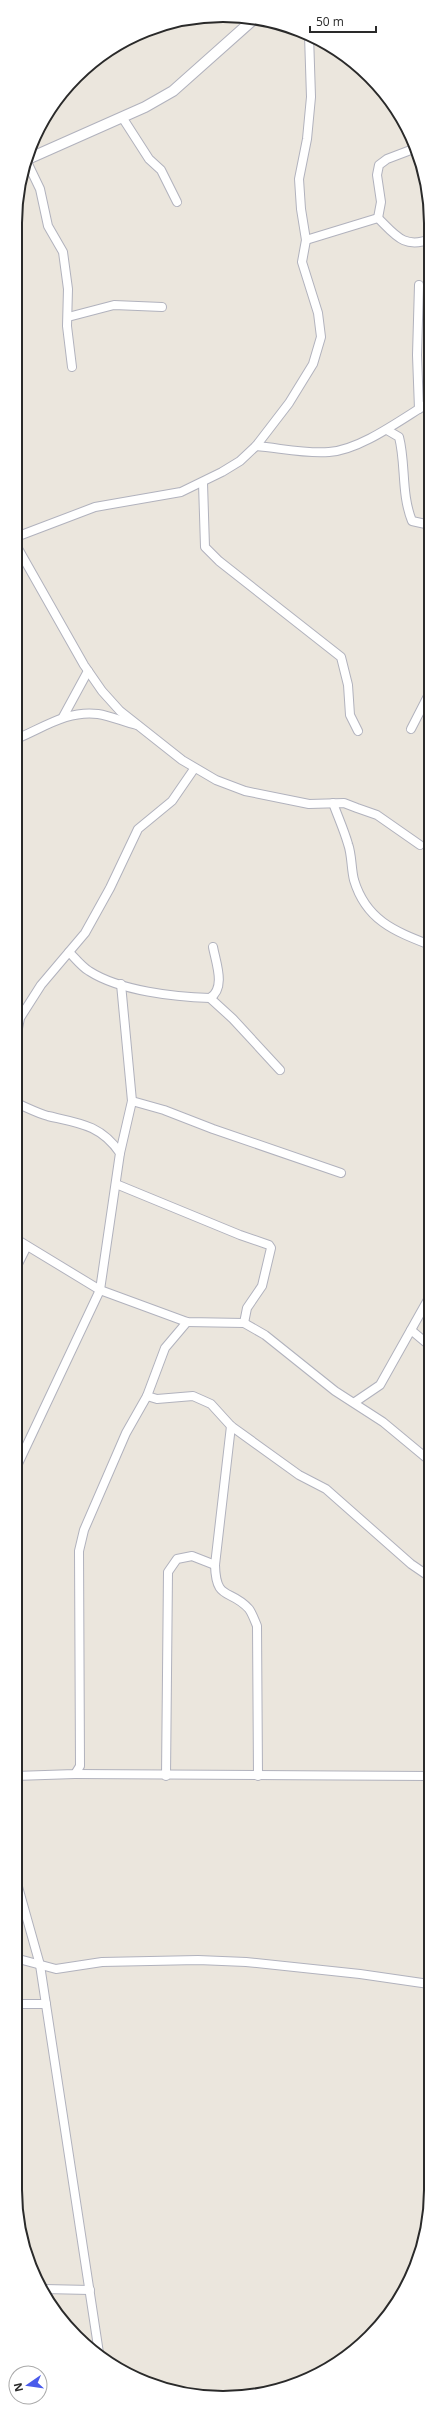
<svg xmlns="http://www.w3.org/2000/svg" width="446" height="2413" viewBox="0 0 446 2413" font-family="'Open Sans',sans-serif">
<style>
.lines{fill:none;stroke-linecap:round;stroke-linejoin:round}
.minor-casing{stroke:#b1b2bd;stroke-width:10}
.tertiary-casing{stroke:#b1b2bd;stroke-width:12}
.minor{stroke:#fff;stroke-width:8}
.tertiary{stroke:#fff;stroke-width:10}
.rim{fill:none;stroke:#2a2a2a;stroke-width:2}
</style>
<rect width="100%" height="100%" fill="#ebe6dd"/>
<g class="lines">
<defs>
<g id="minor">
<polyline points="122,117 149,159 161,170 177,202"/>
<polyline points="28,164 40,189 48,226 63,252 68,289 67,326 72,367"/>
<polyline points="378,218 381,202 377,175 379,165 387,159 416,148"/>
<path d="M 378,218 C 396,236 404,249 431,239"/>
<polyline points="306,240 378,218"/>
<polyline points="68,317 114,305 162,307"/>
<polyline points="419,409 417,355 419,285"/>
<path d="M 387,430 L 399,437 C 406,464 401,494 412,521 L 430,525"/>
<path d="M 256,446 C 280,448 305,454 329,452 C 361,450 403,418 430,402"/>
<polyline points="203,483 205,547 219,561 341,657 348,685 350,715 358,731"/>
<polyline points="16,537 95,507 181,492 222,472 240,461 256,446 289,403 313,364 321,337 318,313 302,262 306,240 301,209 299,179 307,139 311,97 309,35"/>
<polyline points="16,545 84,665 102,691 120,711 182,760 216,780 245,791 309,804 344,803 357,808 377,815 420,845"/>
<polyline points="63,717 88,671"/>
<polyline points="411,729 430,692"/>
<path d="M 16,739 C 43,728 67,710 98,714 C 111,716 124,722 137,725"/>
<path d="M 333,803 C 338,817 344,830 348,844 C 352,855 351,868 354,880 C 366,920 394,931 430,945"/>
<path d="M 69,952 C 75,958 82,967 89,971 C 120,991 175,997 210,998 C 226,988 216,963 213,947"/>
<polyline points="210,998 233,1019 280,1070"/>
<polyline points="16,1039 20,1018 41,985 85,933 110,888 138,829 172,801 194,769"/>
<polyline points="132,1101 164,1110 213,1129 341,1173"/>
<polyline points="120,1153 132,1101 121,984"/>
<polyline points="116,1184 240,1235 269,1245 271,1248 262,1286 247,1308 244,1323"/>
<polyline points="16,1239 100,1290 187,1322 244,1323 265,1335 335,1391 383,1422 430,1461"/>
<polyline points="16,1268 27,1246"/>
<polyline points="411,1330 430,1346"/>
<polyline points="147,1396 157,1399 193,1396 211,1404 231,1426 299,1475 326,1489 411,1564 430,1577"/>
<polyline points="355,1402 380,1385 430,1296"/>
<path d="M 231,1426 L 215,1565 C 216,1602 230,1588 249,1609 C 252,1613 255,1621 257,1626 L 258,1776"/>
<path d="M 16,1468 L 100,1290 L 120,1153 C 101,1125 79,1123 48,1116 C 37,1113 26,1107 16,1103"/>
<polyline points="75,1774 430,1776"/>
<polyline points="15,1776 75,1774 80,1766 79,1551 84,1530 126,1433 147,1396 165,1348 187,1322"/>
<polyline points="166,1776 168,1572 177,1559 192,1556 215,1565"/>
<polyline points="15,1876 40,1965 99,2353"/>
<polyline points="15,1958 56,1969 102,1962 198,1960 246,1962 360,1974 429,1984"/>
<polyline points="15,2004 46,2004"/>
<polyline points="44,2289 90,2290"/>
</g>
<polyline id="tertiary" points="30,158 145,107 173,91 255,18"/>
</defs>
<use href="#minor" class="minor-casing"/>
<use href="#tertiary" class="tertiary-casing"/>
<use href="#minor" class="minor"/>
<use href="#tertiary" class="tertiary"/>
</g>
<path d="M0 0H446V2413H0ZM223 22H223A201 201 0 0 1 424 223V2190A201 201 0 0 1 223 2391H223A201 201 0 0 1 22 2190V223A201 201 0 0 1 223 22Z" fill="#fff" fill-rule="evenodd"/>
<path class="rim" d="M223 22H223A201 201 0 0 1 424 223V2190A201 201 0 0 1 223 2391H223A201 201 0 0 1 22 2190V223A201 201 0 0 1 223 22Z"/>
<g transform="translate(28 2385) rotate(257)"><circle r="19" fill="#ffffff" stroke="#aaaaaa"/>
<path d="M0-3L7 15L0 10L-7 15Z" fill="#4a5beb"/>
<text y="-6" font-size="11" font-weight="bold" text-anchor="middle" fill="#2a2a2a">N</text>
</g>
<path d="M310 26v6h66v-6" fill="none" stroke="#2a2a2a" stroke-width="2"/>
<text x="316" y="26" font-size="12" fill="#2a2a2a" stroke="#ffffff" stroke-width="3" paint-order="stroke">50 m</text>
</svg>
